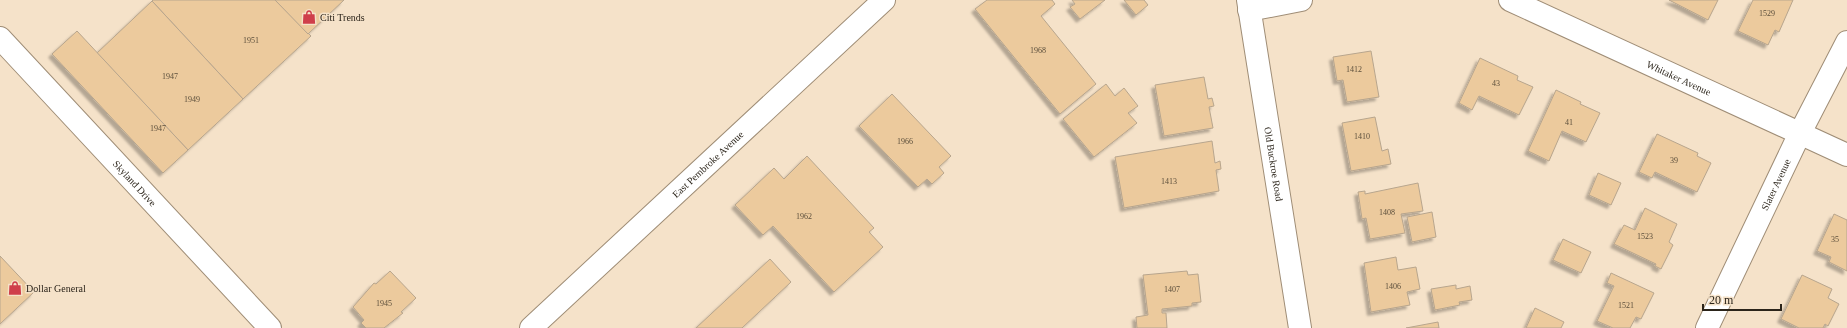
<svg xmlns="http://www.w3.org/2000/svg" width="1847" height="328" viewBox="0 0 1847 328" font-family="Georgia,serif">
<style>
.building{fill:#ecca9d;stroke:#b7a58d;filter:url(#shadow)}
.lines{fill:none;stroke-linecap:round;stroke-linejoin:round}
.street-casing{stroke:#9f8d76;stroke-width:24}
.secondary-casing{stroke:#9f8d76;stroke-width:24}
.street{stroke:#fff;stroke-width:22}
.secondary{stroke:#fff;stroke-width:22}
.labels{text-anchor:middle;stroke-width:3;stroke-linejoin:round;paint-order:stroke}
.number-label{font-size:8px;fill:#5b4e3b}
.poi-label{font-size:10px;fill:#2b241a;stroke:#f5e2c9;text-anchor:start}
.street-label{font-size:10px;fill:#2b241a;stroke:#f5e2c9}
</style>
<defs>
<filter id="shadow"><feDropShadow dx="-3.5" dy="3.5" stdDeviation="1" flood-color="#0004"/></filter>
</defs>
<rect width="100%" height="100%" fill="#f5e2c9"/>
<g class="building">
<polygon points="153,0 275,0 311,36 243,99 152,1"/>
<polygon points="275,0 344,0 308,34"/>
<polygon points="987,0 1052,0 1055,4 1041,16 1096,84 1060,114 975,9"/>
<polygon points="1072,0 1105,0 1080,19 1070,7 1075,4"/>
<polygon points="1124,0 1144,0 1148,5 1136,15"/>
<polygon points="1669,0 1718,0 1708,20"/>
<polygon points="1753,0 1793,0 1779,32 1775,30 1768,45 1738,31"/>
<polygon points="152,1 243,99 188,150 97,53"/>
<polygon points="77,31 188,150 163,173 52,54"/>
<polygon points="1371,51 1379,97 1347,102 1343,80 1337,81 1333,57"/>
<polygon points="1480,58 1518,76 1517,80 1533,87 1519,115 1479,96 1472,110 1459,103"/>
<polygon points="1204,77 1208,99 1212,98 1214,106 1209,107 1213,128 1164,136 1155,85"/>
<polygon points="1106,84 1115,96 1124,88 1138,106 1128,113 1137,123 1094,157 1063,119"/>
<polygon points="1556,90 1581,102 1580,104 1600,113 1586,142 1562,131 1549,161 1528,151"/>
<polygon points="892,94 951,156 939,167 944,173 932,184 927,179 918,187 859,126"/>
<polygon points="1375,117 1382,151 1388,149 1391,164 1351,171 1342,123"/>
<polygon points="1657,134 1698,153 1697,156 1711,163 1697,192 1655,172 1652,178 1639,172"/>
<polygon points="1212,141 1215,163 1220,161 1221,169 1216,170 1219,191 1124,208 1115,157"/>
<polygon points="807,156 874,228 869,232 883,247 834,292 773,226 763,235 735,205 774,168 784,179"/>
<polygon points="1598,173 1621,183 1611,205 1589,195"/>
<polygon points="1418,183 1423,211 1401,214 1405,233 1370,239 1366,218 1362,219 1358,192 1365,191 1365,194"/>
<polygon points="1645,208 1677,224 1669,242 1673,245 1661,269 1655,266 1656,264 1614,244 1624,225 1635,230"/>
<polygon points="1432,212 1436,237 1412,242 1407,217"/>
<polygon points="1834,214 1847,220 1847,271 1829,262 1831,257 1817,251"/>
<polygon points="1563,239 1591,252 1581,273 1553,260"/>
<polygon points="0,256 34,292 0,324"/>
<polygon points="1396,257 1398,270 1416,267 1420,289 1407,292 1410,305 1371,312 1364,263"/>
<polygon points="770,259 791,282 742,328 696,328"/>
<polygon points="390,271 416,298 401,312 403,313 384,328 366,328 361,323 364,320 353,307 374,283 376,284"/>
<polygon points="1187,271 1188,275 1198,274 1201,302 1192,303 1192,306 1162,309 1162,313 1166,313 1167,328 1137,328 1136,317 1148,315 1143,275"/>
<polygon points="1611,273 1654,293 1641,319 1636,317 1630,328 1613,328 1597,321 1614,286 1607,283"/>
<polygon points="1802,275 1832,289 1828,298 1839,304 1828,326 1825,324 1823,328 1799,328 1781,319"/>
<polygon points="1456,285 1456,289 1470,286 1472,300 1459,302 1460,305 1435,310 1431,289"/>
<polygon points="1535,308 1564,322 1561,328 1526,328"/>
<polygon points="1438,322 1439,328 1406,328"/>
</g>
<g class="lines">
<defs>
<g id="street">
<path id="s1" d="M 1510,0 L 1847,155"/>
<polyline points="1249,10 1301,0"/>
<path id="s2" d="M 1707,328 L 1800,133 L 1847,42"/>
</g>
<g id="secondary">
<path id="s3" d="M 1248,0 L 1300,328"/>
<path id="s4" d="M 0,38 L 270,328"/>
<path id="s5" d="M 531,328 L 884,0"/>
</g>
</defs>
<use href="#street" class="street-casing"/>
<use href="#secondary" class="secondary-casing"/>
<use href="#street" class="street"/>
<use href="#secondary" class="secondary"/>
</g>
<defs>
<symbol id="shop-bare" viewBox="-9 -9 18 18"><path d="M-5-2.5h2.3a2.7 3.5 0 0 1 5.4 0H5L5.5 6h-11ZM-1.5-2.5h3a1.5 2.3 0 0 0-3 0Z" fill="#cf3f4b" stroke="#f5e2c9" stroke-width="2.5" paint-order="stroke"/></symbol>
</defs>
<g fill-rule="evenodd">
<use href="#shop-bare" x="299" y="7" width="20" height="20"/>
<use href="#shop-bare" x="5" y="278" width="20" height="20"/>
</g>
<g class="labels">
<g class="number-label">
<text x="1767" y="16">1529</text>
<text x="251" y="43">1951</text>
<text x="1038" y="53">1968</text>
<text x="1354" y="72">1412</text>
<text x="170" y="79">1947</text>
<text x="1496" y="86">43</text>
<text x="192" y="102">1949</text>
<text x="1569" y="125">41</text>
<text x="158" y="131">1947</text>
<text x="1362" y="139">1410</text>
<text x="905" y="144">1966</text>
<text x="1674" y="163">39</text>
<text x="1169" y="184">1413</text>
<text x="1387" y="215">1408</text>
<text x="804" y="219">1962</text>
<text x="1645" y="239">1523</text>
<text x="1835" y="242">35</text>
<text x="1393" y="289">1406</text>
<text x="1172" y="292">1407</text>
<text x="384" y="306">1945</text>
<text x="1626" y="308">1521</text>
</g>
<g class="poi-label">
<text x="320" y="21">Citi Trends</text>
<text x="26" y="292">Dollar General</text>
</g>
<g class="street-label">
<text dy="4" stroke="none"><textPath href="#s1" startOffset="186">Whitaker Avenue</textPath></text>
<text dy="4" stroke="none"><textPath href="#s5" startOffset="241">East Pembroke Avenue</textPath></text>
<text dy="4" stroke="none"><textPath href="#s3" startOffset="166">Old Buckroe Road</textPath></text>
<text dy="4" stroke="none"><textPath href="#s4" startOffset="198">Skyland Drive</textPath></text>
<text dy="4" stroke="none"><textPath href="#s2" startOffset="159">Slater Avenue</textPath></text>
</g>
</g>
<path d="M1703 304v6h78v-6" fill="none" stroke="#2b241a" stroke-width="2"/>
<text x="1709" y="304" font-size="12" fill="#2b241a" stroke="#f5e2c9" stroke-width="3" paint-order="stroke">20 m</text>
</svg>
